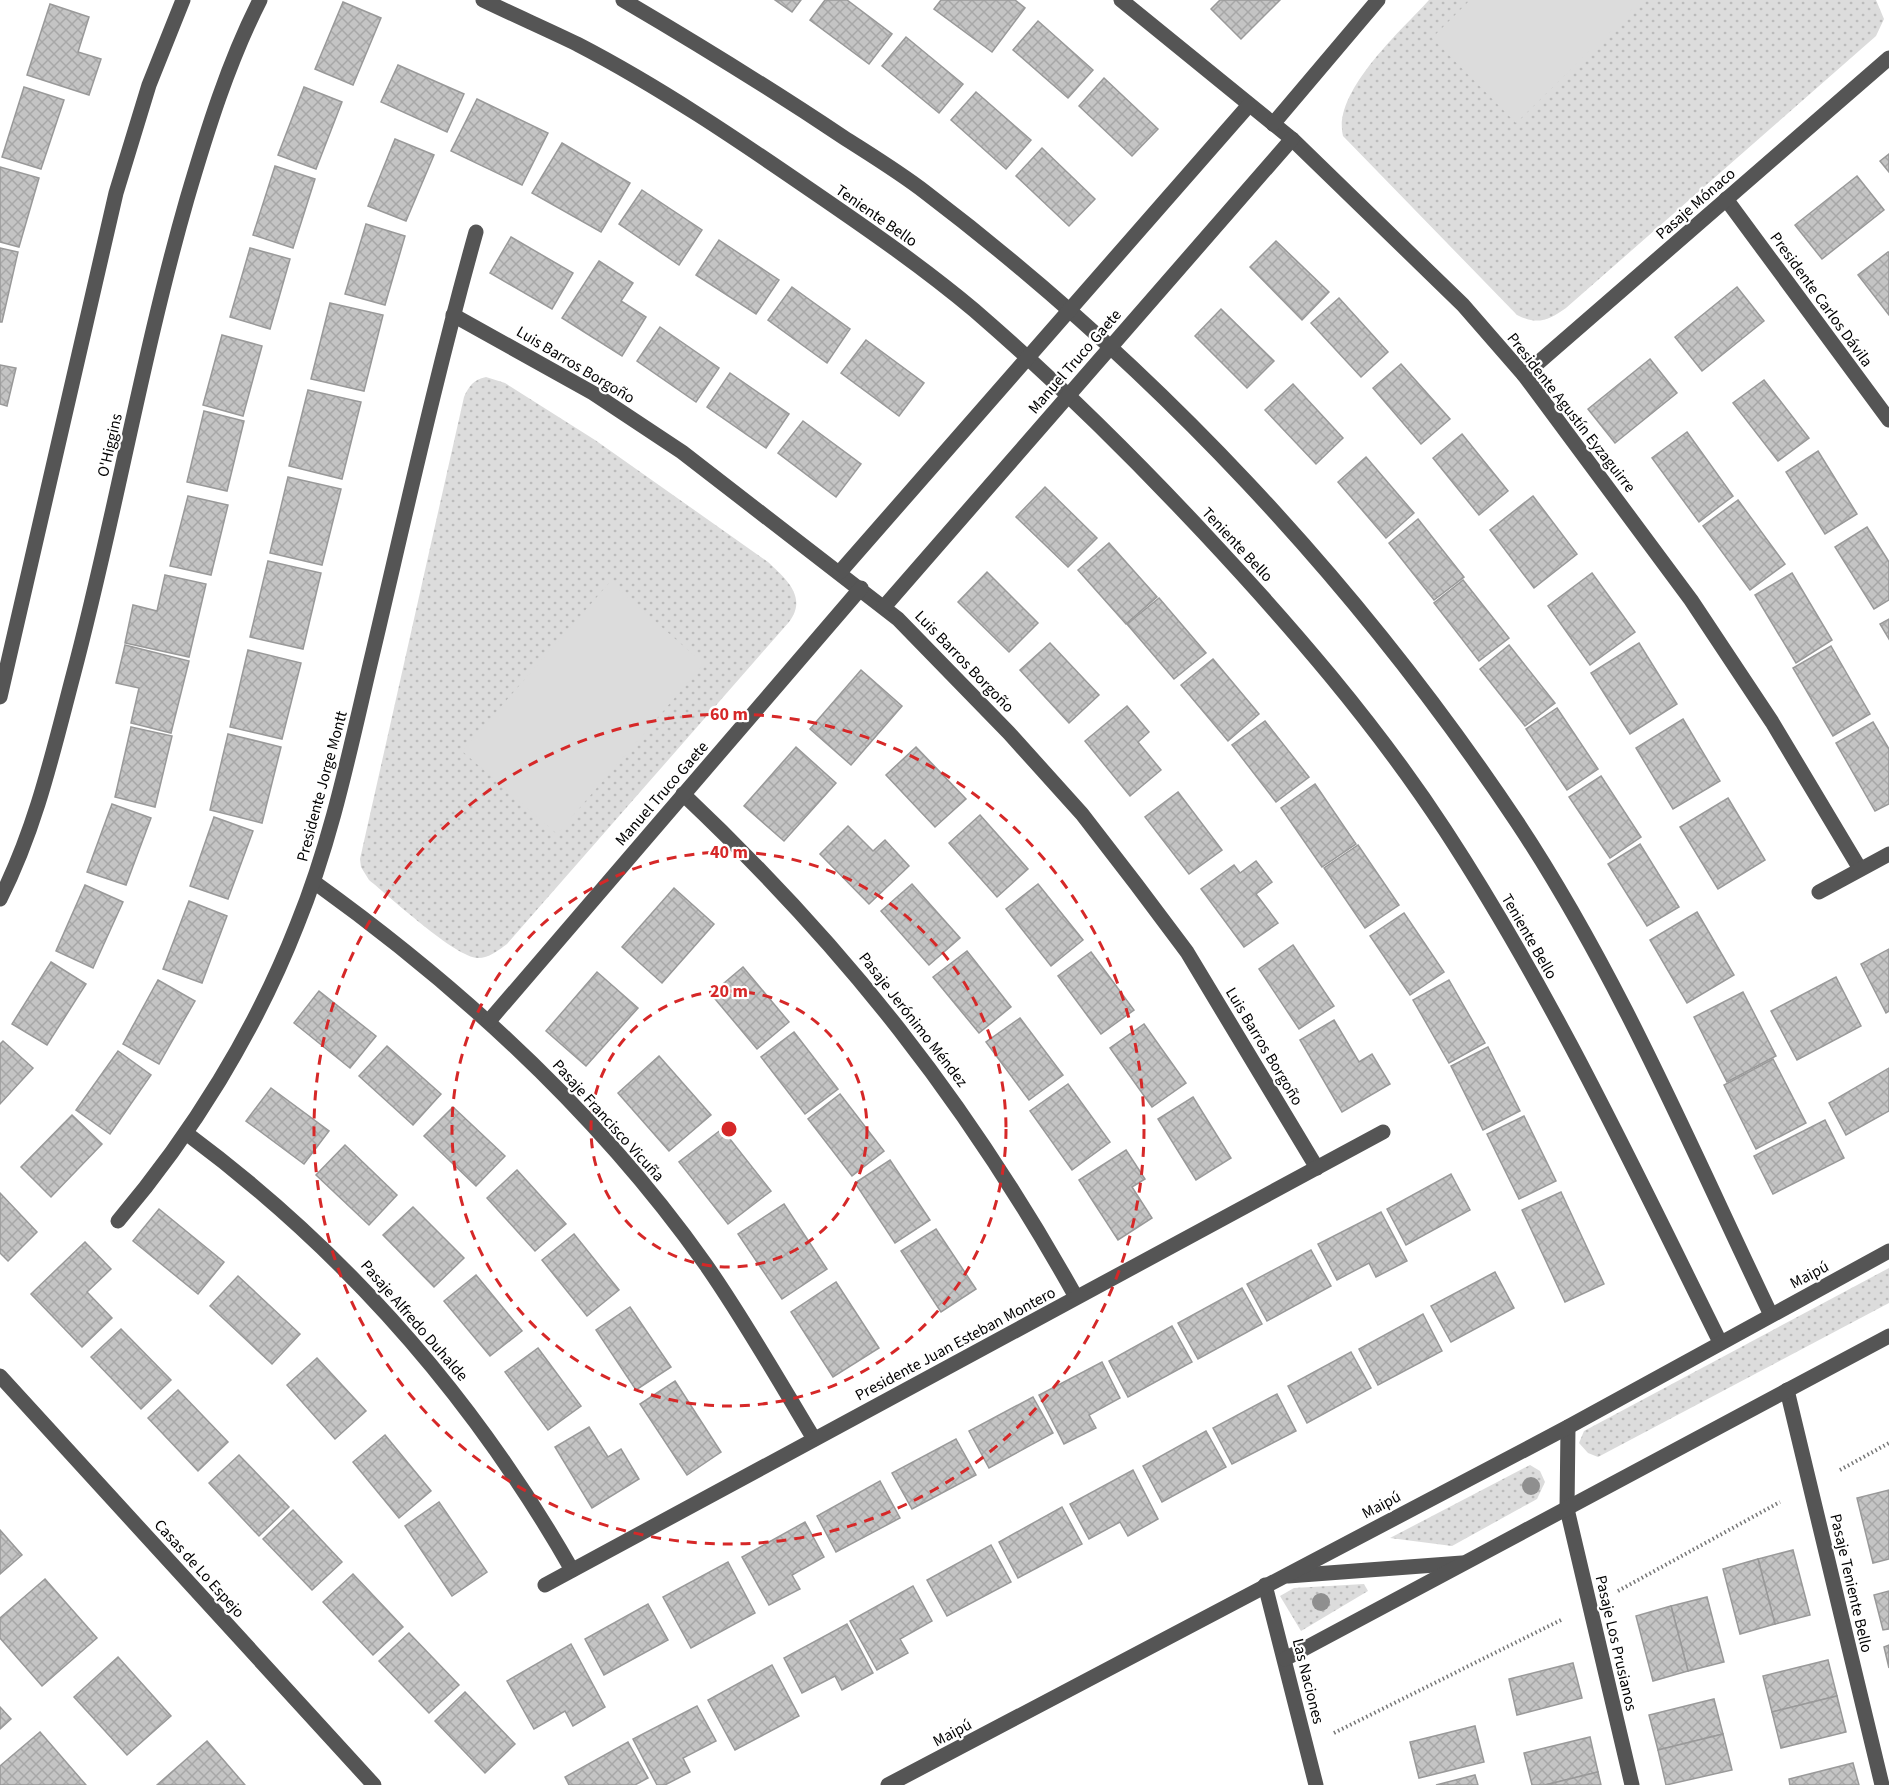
<svg xmlns="http://www.w3.org/2000/svg" width="1889" height="1785" viewBox="0 0 1889 1785" font-family="'Source Sans 3',sans-serif">
<style>
.grass{fill:url(#grass-dots)}
.garden{fill:#dcdcdc}
.building{fill:url(#building-cross-hatch);stroke:#999;stroke-width:1.5}
.lines{fill:none;stroke-linecap:round;stroke-linejoin:round}
.path{stroke:#777;stroke-width:4;stroke-dasharray:1.5 3;stroke-linecap:butt}
.minor{stroke:#555;stroke-width:15}
.tree{fill:#8f8f8f}
.ring{fill:none;stroke:#d62828;stroke-width:3;stroke-dasharray:10 8}
.labels{text-anchor:middle;stroke-width:4.5;stroke-linejoin:round;paint-order:stroke}
.street-label{font-size:16px;fill:#000;stroke:#fff}
.centre{fill:#d62828;stroke:#fff;stroke-width:3}
.ring-label{font-size:18px;text-anchor:middle;font-weight:bold;fill:#d62828;stroke:#fff;stroke-width:4.5;stroke-linejoin:round;paint-order:stroke}
</style>
<defs>
<pattern id="grass-dots" width="8" height="8" patternUnits="userSpaceOnUse" patternTransform="scale(1.5)"><rect width="8" height="8" fill="#dcdcdc"/><path d="M2 2h.1M6 6h.1" fill="none" stroke="#bbb" stroke-width="1.8" stroke-linecap="round"/></pattern>
<pattern id="building-cross-hatch" width="8" height="8" patternUnits="userSpaceOnUse" patternTransform="scale(1.5)"><rect width="8" height="8" fill="#c4c4c4"/><path d="M0 0l8 8M0 8l8-8" fill="none" stroke="#a7a7a7"/></pattern>
</defs>
<rect width="100%" height="100%" fill="#fff"/>
<g class="grass">
<path d="M 1429,0 L 1876,0 L 1884,19 L 1876,36 L 1566,308 C 1548,321 1537,325 1517,315 L 1343,136 C 1332,92 1401,31 1429,0 Z"/>
<path d="M 486,377 L 505,383 L 595,440 L 768,562 C 786,579 808,597 789,622 L 507,944 C 499,950 489,958 478,958 C 456,958 389,896 369,880 L 361,867 L 360,859 L 464,397 C 469,386 473,380 486,377 Z"/>
<polygon points="1889,1268 1889,1303 1598,1457 1588,1453 1579,1443 1584,1431"/>
<polygon points="1530,1465 1540,1471 1545,1482 1537,1499 1452,1546 1390,1538"/>
<polygon points="1364,1584 1368,1591 1301,1631 1280,1596 1294,1588"/>
</g>
<g class="garden">
<polygon points="1470,0 1642,0 1516,123 1432,38"/>
<polygon points="610,582 704,664 557,834 462,751"/>
</g>
<g class="building">
<polygon points="775,0 801,0 792,12"/>
<polygon points="825,0 847,0 892,34 869,64 810,20"/>
<polygon points="941,0 1015,0 1025,8 992,52 934,9"/>
<polygon points="1220,0 1280,0 1241,39 1211,9"/>
<polygon points="343,2 381,18 353,85 315,69"/>
<polygon points="50,4 89,17 78,52 101,59 89,95 27,75"/>
<polygon points="1038,21 1093,70 1068,98 1013,50"/>
<polygon points="906,37 963,84 939,113 882,66"/>
<polygon points="398,65 464,94 447,132 381,102"/>
<polygon points="1104,78 1158,129 1132,156 1079,106"/>
<polygon points="24,87 64,100 41,169 2,157"/>
<polygon points="304,87 342,102 316,169 278,155"/>
<polygon points="976,92 1031,140 1006,169 951,120"/>
<polygon points="477,99 548,133 522,185 451,151"/>
<polygon points="395,139 434,155 406,221 368,206"/>
<polygon points="562,143 630,183 601,232 532,193"/>
<polygon points="1042,148 1095,199 1069,226 1016,176"/>
<polygon points="1889,154 1889,172 1880,161"/>
<polygon points="275,166 315,179 293,248 253,235"/>
<polygon points="0,167 39,178 19,247 0,242"/>
<polygon points="1857,176 1884,210 1822,259 1795,225"/>
<polygon points="642,190 702,230 679,265 619,224"/>
<polygon points="366,224 405,236 385,305 345,294"/>
<polygon points="511,237 573,273 552,309 490,273"/>
<polygon points="719,240 779,280 756,314 696,275"/>
<polygon points="1276,241 1329,292 1302,320 1250,267"/>
<polygon points="0,248 18,252 2,322 0,322"/>
<polygon points="250,248 290,259 270,329 230,317"/>
<polygon points="1888,252 1889,252 1889,315 1858,275"/>
<polygon points="599,261 633,283 621,301 646,317 622,356 562,318"/>
<polygon points="792,287 850,329 827,363 768,320"/>
<polygon points="1737,287 1764,321 1702,371 1675,337"/>
<polygon points="1339,298 1388,352 1361,377 1311,323"/>
<polygon points="330,303 383,315 364,391 311,379"/>
<polygon points="1221,309 1274,361 1247,388 1195,336"/>
<polygon points="660,327 719,368 696,402 637,361"/>
<polygon points="222,335 262,346 243,416 203,405"/>
<polygon points="866,340 924,383 899,416 841,373"/>
<polygon points="1650,359 1677,393 1615,443 1588,409"/>
<polygon points="1401,364 1450,419 1421,444 1373,388"/>
<polygon points="0,365 16,368 7,406 0,404"/>
<polygon points="730,373 789,414 766,448 707,407"/>
<polygon points="1764,380 1809,438 1778,461 1733,403"/>
<polygon points="1293,384 1343,438 1316,464 1265,410"/>
<polygon points="308,390 361,402 342,479 289,466"/>
<polygon points="204,411 244,421 227,491 187,482"/>
<polygon points="803,421 861,464 836,497 778,453"/>
<polygon points="1687,432 1733,496 1699,522 1652,458"/>
<polygon points="1462,434 1508,491 1479,515 1433,458"/>
<polygon points="1818,451 1857,514 1825,534 1786,472"/>
<polygon points="1366,457 1414,513 1386,538 1338,482"/>
<polygon points="288,477 341,489 322,565 270,553"/>
<polygon points="1045,487 1097,538 1068,567 1016,517"/>
<polygon points="188,496 228,505 211,575 170,566"/>
<polygon points="1533,496 1577,554 1534,588 1490,530"/>
<polygon points="1738,500 1785,564 1750,590 1703,526"/>
<polygon points="1418,519 1464,577 1434,600 1389,543"/>
<polygon points="1867,527 1889,562 1889,600 1874,609 1835,547"/>
<polygon points="1109,543 1157,597 1126,624 1078,570"/>
<polygon points="268,561 321,573 303,649 250,637"/>
<polygon points="987,572 1038,623 1009,652 958,602"/>
<polygon points="1592,573 1635,632 1590,665 1548,606"/>
<polygon points="1792,573 1832,640 1796,663 1755,595"/>
<polygon points="165,575 206,584 189,657 125,643 133,605 157,611"/>
<polygon points="1463,580 1509,638 1479,661 1434,603"/>
<polygon points="1159,598 1206,653 1174,679 1127,624"/>
<polygon points="1889,619 1889,639 1880,624"/>
<polygon points="1050,643 1099,695 1069,723 1020,670"/>
<polygon points="1639,643 1677,704 1630,734 1591,673"/>
<polygon points="125,645 189,661 171,733 131,723 139,688 116,683"/>
<polygon points="1509,645 1555,703 1525,726 1480,669"/>
<polygon points="1831,646 1870,714 1833,736 1793,668"/>
<polygon points="248,650 301,663 282,739 230,727"/>
<polygon points="1213,659 1259,714 1228,741 1181,685"/>
<polygon points="861,670 902,706 851,765 810,729"/>
<polygon points="1127,706 1149,732 1138,742 1161,770 1130,796 1085,741"/>
<polygon points="1557,708 1598,769 1567,790 1526,729"/>
<polygon points="1683,719 1720,781 1673,809 1636,748"/>
<polygon points="1265,721 1309,777 1276,802 1232,745"/>
<polygon points="1873,722 1889,749 1889,804 1875,811 1836,743"/>
<polygon points="131,727 172,736 155,807 115,797"/>
<polygon points="228,734 281,747 262,823 210,810"/>
<polygon points="796,747 836,783 784,841 744,806"/>
<polygon points="916,747 966,799 935,827 886,775"/>
<polygon points="1601,776 1641,837 1610,858 1569,797"/>
<polygon points="1315,784 1356,844 1322,867 1281,808"/>
<polygon points="1178,792 1222,850 1189,874 1145,817"/>
<polygon points="1728,798 1765,860 1718,889 1680,827"/>
<polygon points="112,804 151,818 126,885 87,872"/>
<polygon points="980,815 1028,869 997,897 949,843"/>
<polygon points="214,817 253,831 228,899 190,886"/>
<polygon points="848,826 873,851 885,840 909,866 869,904 820,854"/>
<polygon points="1640,844 1679,907 1647,926 1608,864"/>
<polygon points="1358,845 1399,905 1365,928 1324,868"/>
<polygon points="1256,861 1272,882 1256,894 1278,923 1244,947 1201,889 1234,865 1240,873"/>
<polygon points="912,884 960,938 929,965 881,911"/>
<polygon points="1038,884 1083,940 1051,966 1006,909"/>
<polygon points="85,885 123,902 93,968 56,951"/>
<polygon points="674,888 714,924 662,983 622,947"/>
<polygon points="189,901 227,916 202,983 163,969"/>
<polygon points="1697,912 1734,975 1687,1003 1650,940"/>
<polygon points="1404,913 1444,972 1410,995 1370,936"/>
<polygon points="1293,945 1334,1006 1299,1029 1259,969"/>
<polygon points="1889,949 1889,1011 1886,1013 1861,964"/>
<polygon points="967,951 1011,1007 979,1033 933,977"/>
<polygon points="1091,952 1134,1010 1101,1034 1058,976"/>
<polygon points="51,962 86,984 47,1045 12,1024"/>
<polygon points="743,967 789,1022 757,1049 711,994"/>
<polygon points="597,972 638,1008 586,1066 546,1031"/>
<polygon points="1836,977 1861,1026 1797,1060 1771,1011"/>
<polygon points="158,980 195,1001 159,1064 123,1044"/>
<polygon points="1449,980 1485,1043 1449,1063 1413,1000"/>
<polygon points="319,991 376,1036 350,1068 294,1023"/>
<polygon points="1743,992 1776,1056 1727,1082 1694,1017"/>
<polygon points="1020,1018 1063,1075 1029,1100 986,1042"/>
<polygon points="1334,1020 1359,1062 1372,1054 1390,1084 1342,1112 1300,1040"/>
<polygon points="1144,1024 1186,1083 1152,1107 1110,1048"/>
<polygon points="794,1032 838,1089 805,1114 761,1057"/>
<polygon points="3,1041 33,1068 0,1104 0,1044"/>
<polygon points="387,1046 441,1094 413,1125 359,1076"/>
<polygon points="1488,1047 1520,1111 1483,1130 1451,1066"/>
<polygon points="118,1051 151,1075 110,1134 76,1110"/>
<polygon points="659,1056 711,1115 669,1151 618,1093"/>
<polygon points="1773,1059 1806,1123 1756,1149 1724,1085"/>
<polygon points="1889,1068 1889,1111 1846,1135 1829,1103"/>
<polygon points="1068,1084 1110,1142 1072,1170 1030,1111"/>
<polygon points="271,1088 329,1131 304,1164 246,1121"/>
<polygon points="840,1094 884,1151 852,1176 808,1119"/>
<polygon points="1193,1097 1231,1158 1196,1180 1158,1119"/>
<polygon points="453,1107 505,1156 476,1186 424,1136"/>
<polygon points="72,1115 102,1144 51,1197 21,1167"/>
<polygon points="1524,1116 1556,1181 1519,1199 1487,1134"/>
<polygon points="1825,1120 1844,1158 1773,1194 1754,1156"/>
<polygon points="722,1129 771,1191 728,1224 679,1162"/>
<polygon points="345,1145 397,1195 369,1225 316,1175"/>
<polygon points="1126,1150 1145,1179 1132,1187 1152,1218 1118,1240 1079,1180"/>
<polygon points="890,1160 930,1220 895,1243 855,1183"/>
<polygon points="517,1170 566,1224 535,1251 487,1198"/>
<polygon points="1451,1174 1470,1210 1406,1245 1387,1209"/>
<polygon points="1561,1192 1604,1284 1565,1302 1522,1210"/>
<polygon points="0,1193 37,1232 8,1261 0,1253"/>
<polygon points="784,1204 827,1269 782,1299 738,1234"/>
<polygon points="413,1207 464,1258 434,1287 383,1235"/>
<polygon points="159,1209 224,1262 198,1294 133,1241"/>
<polygon points="1381,1212 1407,1261 1376,1277 1369,1263 1337,1280 1318,1244"/>
<polygon points="936,1229 976,1289 941,1312 901,1251"/>
<polygon points="574,1234 619,1290 587,1316 542,1260"/>
<polygon points="85,1242 111,1269 87,1292 112,1318 82,1347 31,1294"/>
<polygon points="1311,1250 1331,1286 1267,1321 1247,1284"/>
<polygon points="1495,1272 1514,1308 1451,1342 1431,1306"/>
<polygon points="476,1275 522,1331 490,1356 444,1301"/>
<polygon points="238,1276 300,1334 272,1364 210,1306"/>
<polygon points="836,1282 879,1348 833,1377 791,1312"/>
<polygon points="1242,1288 1262,1324 1198,1359 1178,1323"/>
<polygon points="630,1307 671,1367 636,1390 596,1330"/>
<polygon points="1423,1314 1442,1351 1378,1385 1359,1349"/>
<polygon points="1172,1326 1192,1362 1128,1397 1109,1361"/>
<polygon points="121,1329 171,1380 141,1409 91,1357"/>
<polygon points="538,1348 581,1406 548,1430 505,1372"/>
<polygon points="1351,1352 1371,1388 1307,1423 1288,1386"/>
<polygon points="317,1358 366,1411 335,1439 287,1385"/>
<polygon points="1102,1362 1120,1398 1089,1415 1096,1428 1064,1444 1039,1395"/>
<polygon points="675,1381 721,1452 687,1475 640,1404"/>
<polygon points="178,1390 228,1442 198,1471 148,1418"/>
<polygon points="1277,1394 1296,1431 1232,1464 1213,1428"/>
<polygon points="1033,1397 1053,1433 989,1468 969,1431"/>
<polygon points="589,1427 608,1457 621,1449 639,1479 592,1508 555,1447"/>
<polygon points="1206,1431 1226,1467 1162,1502 1143,1466"/>
<polygon points="385,1435 431,1491 399,1518 353,1462"/>
<polygon points="956,1439 976,1475 912,1509 892,1473"/>
<polygon points="239,1455 289,1507 259,1536 209,1483"/>
<polygon points="1133,1470 1158,1519 1128,1536 1120,1522 1089,1539 1070,1504"/>
<polygon points="880,1481 900,1518 836,1552 817,1516"/>
<polygon points="1889,1490 1889,1559 1873,1563 1857,1498"/>
<polygon points="439,1502 487,1572 452,1596 405,1526"/>
<polygon points="1062,1507 1082,1544 1018,1578 999,1542"/>
<polygon points="293,1510 342,1562 312,1590 263,1539"/>
<polygon points="805,1522 824,1557 792,1575 800,1589 769,1605 742,1557"/>
<polygon points="0,1530 22,1555 0,1574"/>
<polygon points="991,1545 1011,1582 947,1616 927,1580"/>
<polygon points="1793,1550 1810,1615 1775,1624 1758,1559"/>
<polygon points="1758,1559 1775,1624 1740,1634 1723,1569"/>
<polygon points="728,1562 755,1613 691,1648 663,1597"/>
<polygon points="353,1574 403,1627 373,1655 323,1602"/>
<polygon points="45,1579 97,1638 42,1686 0,1638 0,1618"/>
<polygon points="913,1586 932,1621 900,1639 908,1653 877,1670 850,1621"/>
<polygon points="1889,1591 1889,1629 1883,1630 1874,1595"/>
<polygon points="1707,1597 1724,1662 1688,1671 1671,1606"/>
<polygon points="648,1604 668,1640 604,1675 585,1639"/>
<polygon points="1671,1606 1688,1671 1653,1681 1636,1616"/>
<polygon points="847,1624 873,1673 842,1690 835,1676 802,1693 784,1658"/>
<polygon points="409,1633 459,1685 429,1713 379,1661"/>
<polygon points="571,1644 605,1707 573,1726 565,1711 534,1729 507,1681"/>
<polygon points="1889,1645 1889,1668 1884,1647"/>
<polygon points="118,1657 171,1716 127,1755 74,1697"/>
<polygon points="1828,1660 1837,1696 1772,1712 1763,1676"/>
<polygon points="1573,1663 1582,1698 1517,1715 1509,1679"/>
<polygon points="772,1665 799,1716 735,1750 708,1700"/>
<polygon points="465,1692 515,1744 485,1773 435,1721"/>
<polygon points="1837,1696 1846,1732 1781,1748 1772,1712"/>
<polygon points="1714,1699 1723,1734 1658,1750 1649,1715"/>
<polygon points="697,1706 716,1741 683,1758 690,1772 665,1785 657,1785 633,1739"/>
<polygon points="0,1707 11,1719 0,1729"/>
<polygon points="1475,1726 1484,1762 1419,1778 1410,1742"/>
<polygon points="40,1732 86,1785 0,1785 0,1766"/>
<polygon points="1723,1734 1732,1770 1666,1785 1658,1750"/>
<polygon points="1590,1737 1598,1772 1545,1785 1532,1785 1524,1753"/>
<polygon points="207,1741 245,1785 157,1785"/>
<polygon points="628,1742 648,1778 635,1785 569,1785 565,1777"/>
<polygon points="1853,1763 1859,1785 1790,1785 1789,1779"/>
<polygon points="1598,1772 1601,1785 1545,1785"/>
<polygon points="1475,1775 1478,1785 1436,1785"/>
</g>
<g class="lines">
<g class="path">
<polyline points="1840,1470 1889,1443"/>
<polyline points="1618,1591 1780,1502"/>
<polyline points="1334,1733 1561,1620"/>
</g>
<g class="minor">
<path d="M 483,0 C 514,15 546,29 577,44 C 660,87 738,140 815,193 C 869,230 924,268 974,310 C 1055,380 1130,454 1203,532 C 1290,625 1375,723 1445,830 C 1551,992 1634,1169 1720,1342"/>
<path d="M 623,0 C 698,44 771,89 843,137 C 871,155 899,172 925,192 C 1155,367 1357,582 1517,822 C 1619,976 1691,1148 1771,1315"/>
<polyline points="1121,0 1292,139 1463,305 1524,375 1691,600 1772,722 1860,869"/>
<polyline points="1273,124 1378,0"/>
<polyline points="1726,199 1889,420"/>
<polyline points="453,315 593,393 682,452 898,619 1009,733 1082,814 1136,884 1187,952 1317,1168"/>
<polyline points="1524,375 1889,58"/>
<polyline points="840,572 1249,105"/>
<polyline points="884,607 1292,139"/>
<polyline points="0,697 116,193 149,85 183,0"/>
<path d="M 683,794 C 846,948 967,1102 1076,1297"/>
<path d="M 314,882 C 463,989 599,1114 706,1265 C 745,1321 779,1381 814,1439"/>
<polyline points="1819,892 1889,854"/>
<path d="M 0,899 C 36,828 53,752 73,676 C 115,518 142,356 187,199 C 207,131 228,63 260,0"/>
<polyline points="489,1021 861,588"/>
<path d="M 186,1133 C 345,1251 474,1398 572,1570"/>
<path d="M 118,1221 C 192,1134 255,1032 297,925 C 333,837 351,744 373,652 C 406,512 437,371 476,232"/>
<polyline points="0,1376 374,1785"/>
<polyline points="1787,1390 1882,1785"/>
<polyline points="1568,1427 1567,1509 1632,1785"/>
<polyline points="1288,1576 1462,1563"/>
<polyline points="545,1585 1383,1132"/>
<polyline points="1265,1585 1316,1785"/>
<polyline points="1285,1659 1889,1336"/>
<polyline points="888,1785 1568,1427 1889,1251"/>
</g>
</g>
<g class="tree">
<circle cx="1531" cy="1486" r="9"/>
<circle cx="1321" cy="1602" r="9"/>
</g>
<g class="ring">
<circle cx="729" cy="1129" r="138"/>
<circle cx="729" cy="1129" r="277"/>
<circle cx="729" cy="1129" r="415"/>
</g>
<g class="labels">
<g class="street-label">
<text transform="translate(1695 203) rotate(-41)" y="6">Pasaje Mónaco</text>
<text transform="translate(877 215) rotate(35)" y="6">Teniente Bello</text>
<text transform="translate(1822 299) rotate(54)" y="6">Presidente Carlos Dávila</text>
<text transform="translate(1074 361) rotate(-49)" y="6">Manuel Truco Gaete</text>
<text transform="translate(576 364) rotate(31)" y="6">Luis Barros Borgoño</text>
<text transform="translate(1572 412) rotate(52)" y="6">Presidente Agustín Eyzaguirre</text>
<text transform="translate(109 445) rotate(-77)" y="6">O'Higgins</text>
<text transform="translate(1238 544) rotate(47)" y="6">Teniente Bello</text>
<text transform="translate(965 661) rotate(46)" y="6">Luis Barros Borgoño</text>
<text transform="translate(321 786) rotate(-75)" y="6">Presidente Jorge Montt</text>
<text transform="translate(661 793) rotate(-49)" y="6">Manuel Truco Gaete</text>
<text transform="translate(1530 936) rotate(60)" y="6">Teniente Bello</text>
<text transform="translate(914 1019) rotate(52)" y="6">Pasaje Jerónimo Méndez</text>
<text transform="translate(1265 1046) rotate(59)" y="6">Luis Barros Borgoño</text>
<text transform="translate(609 1120) rotate(48)" y="6">Pasaje Francisco Vicuña</text>
<text transform="translate(1809 1274) rotate(-28)" y="6">Maipú</text>
<text transform="translate(415 1320) rotate(49)" y="6">Pasaje Alfredo Duhalde</text>
<text transform="translate(955 1343) rotate(-28)" y="6">Presidente Juan Esteban Montero</text>
<text transform="translate(1381 1504) rotate(-28)" y="6">Maipú</text>
<text transform="translate(200 1568) rotate(48)" y="6">Casas de Lo Espejo</text>
<text transform="translate(1852 1583) rotate(77)" y="6">Pasaje Teniente Bello</text>
<text transform="translate(1617 1643) rotate(77)" y="6">Pasaje Los Prusianos</text>
<text transform="translate(1309 1681) rotate(76)" y="6">Las Naciones</text>
<text transform="translate(952 1732) rotate(-28)" y="6">Maipú</text>
</g>
</g>
<circle cx="729" cy="1129" r="9" class="centre"/>
<g class="ring-label">
<text x="729" y="720">60 m</text>
<text x="729" y="858">40 m</text>
<text x="729" y="997">20 m</text>
</g>
</svg>
